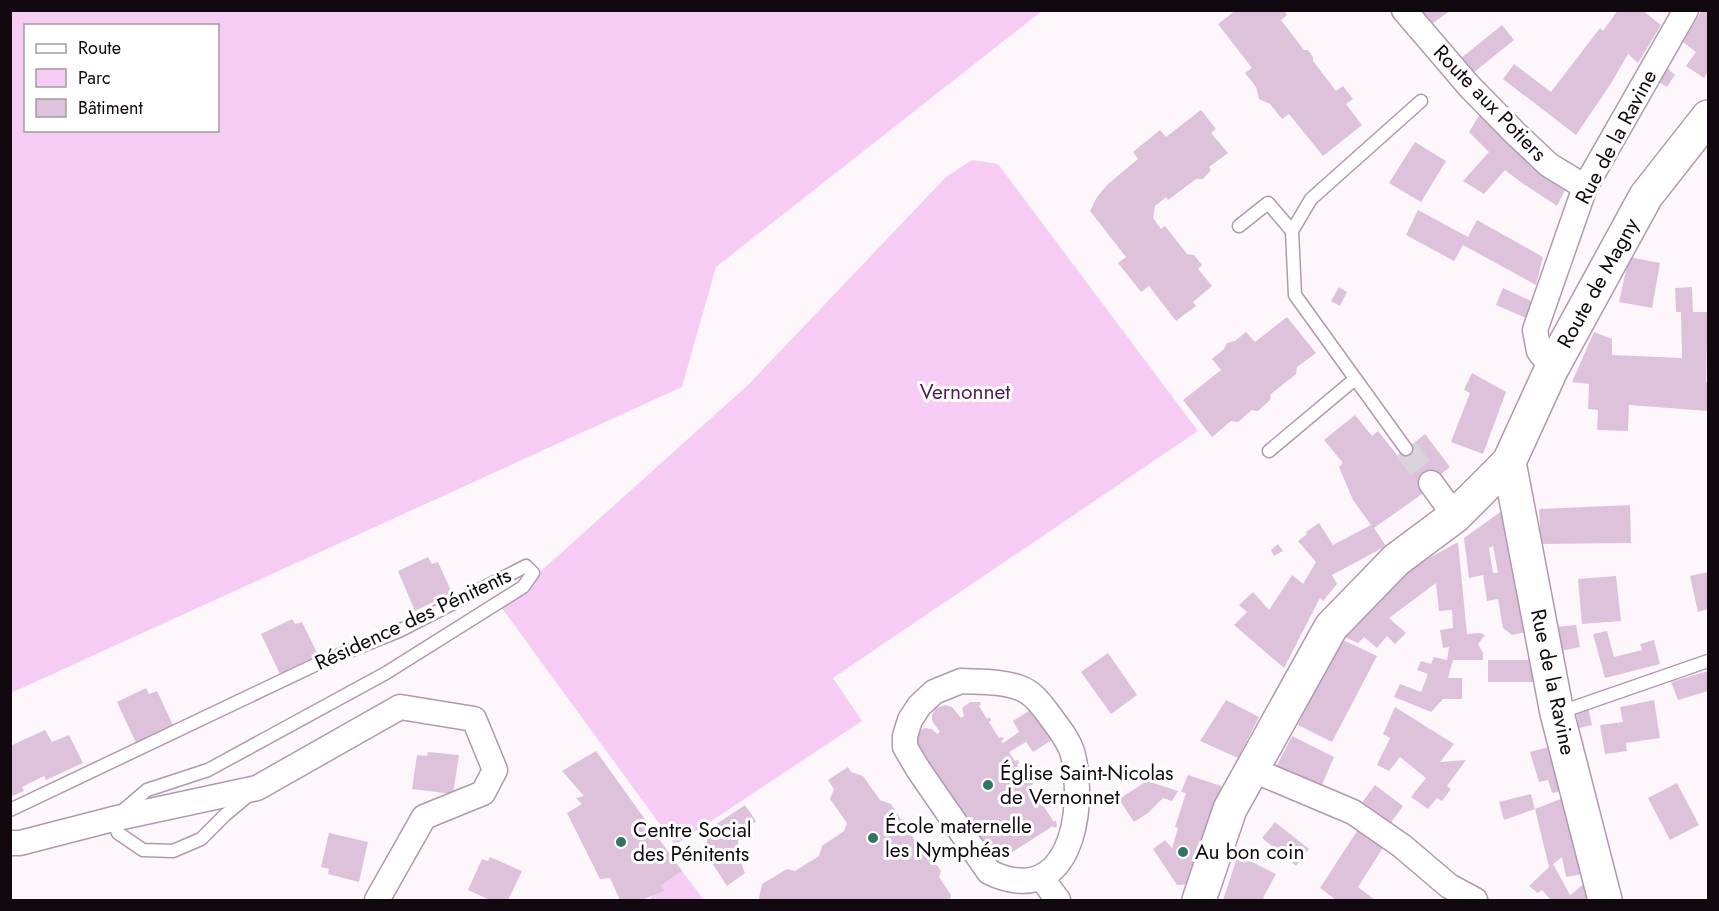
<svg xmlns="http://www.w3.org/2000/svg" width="1719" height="911" viewBox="0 0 1719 911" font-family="Jost,sans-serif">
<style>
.green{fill:#f6ccf4;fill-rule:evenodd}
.building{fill:#dec2dc;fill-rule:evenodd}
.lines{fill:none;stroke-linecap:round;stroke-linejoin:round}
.minor-tunnel{stroke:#dad3d9;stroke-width:24;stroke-dasharray:24 12;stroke-linecap:butt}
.service-casing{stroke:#b398b1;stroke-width:15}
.minor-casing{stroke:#b398b1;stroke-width:27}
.secondary-casing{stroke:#b398b1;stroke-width:36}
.service{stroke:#fff;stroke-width:12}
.minor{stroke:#fff;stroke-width:24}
.secondary{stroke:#fff;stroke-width:33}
.poi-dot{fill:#317466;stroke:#fff;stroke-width:2}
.labels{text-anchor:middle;stroke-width:6;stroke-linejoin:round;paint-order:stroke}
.street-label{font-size:21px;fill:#110810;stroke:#fff}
.park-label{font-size:21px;fill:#521c52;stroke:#fff}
.poi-label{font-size:21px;fill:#110810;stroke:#fff;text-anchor:start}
</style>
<rect width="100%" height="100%" fill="#fdf7fc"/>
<g class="green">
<path d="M 10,11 L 11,10 L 1042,11 L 716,267 L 682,387 L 11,693 ZM 26,26 L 218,26 L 218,130 L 26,130 Z"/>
<polygon points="972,160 998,164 1198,431 833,678 862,721 675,845 501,607 748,385 946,177"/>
<polygon points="682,871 704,900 652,900 650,897 665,891 661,886"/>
</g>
<g class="building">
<polygon points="1236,10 1284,10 1287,15 1281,20 1304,50 1308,50 1313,57 1313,61 1336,91 1343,86 1353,99 1346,104 1362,125 1323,156 1289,114 1282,119 1270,104 1259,99 1256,87 1245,73 1252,68 1218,24"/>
<polygon points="1414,10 1451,10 1425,29"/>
<polygon points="1618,10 1642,10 1661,25 1638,63 1628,54 1610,85 1576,135 1503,79 1514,64 1551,92 1600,28 1603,31"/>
<polygon points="1702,10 1708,10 1708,72 1704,78 1686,66 1696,52 1683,42"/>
<polygon points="1502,25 1514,40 1468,77 1455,63"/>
<polygon points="1667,68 1675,75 1667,87 1659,82"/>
<polygon points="1483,109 1567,186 1557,206 1522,183 1505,170 1484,194 1463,181 1489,152 1469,132"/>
<polygon points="1201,110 1216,129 1211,133 1228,153 1209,167 1211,170 1203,179 1196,179 1168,200 1166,197 1155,206 1153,218 1161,229 1165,226 1187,254 1194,255 1202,265 1198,269 1212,286 1193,302 1196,306 1176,321 1149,286 1141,292 1118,263 1126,257 1090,211 1097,197 1108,184 1138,159 1133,152 1160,130 1166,137"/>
<polygon points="1415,142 1446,161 1421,202 1389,183"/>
<polygon points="1418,210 1468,237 1477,220 1543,257 1536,285 1463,245 1454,261 1406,235"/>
<polygon points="1629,257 1660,263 1652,308 1619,302"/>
<polygon points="1339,287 1347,292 1340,306 1331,301"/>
<polygon points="1692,287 1693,312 1708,312 1706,382 1708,382 1708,411 1629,405 1628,431 1597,430 1598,410 1588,409 1589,384 1572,382 1594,332 1612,339 1612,355 1682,358 1681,312 1676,312 1675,288"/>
<polygon points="1503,288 1531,301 1526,318 1496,305"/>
<polygon points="1287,317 1316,353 1297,367 1296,374 1271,394 1270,400 1258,411 1252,410 1238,422 1231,421 1212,437 1183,400 1221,370 1212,359 1224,349 1227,343 1235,341 1246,332 1255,342"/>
<polygon points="1472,373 1506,392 1483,454 1451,442 1470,393 1464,390"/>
<polygon points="1355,415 1372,436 1378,431 1398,456 1425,434 1450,467 1423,489 1425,492 1374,528 1386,546 1332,575 1337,584 1323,601 1320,598 1284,668 1234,625 1247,612 1239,605 1253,592 1269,610 1292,575 1303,584 1316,562 1298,541 1307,534 1306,532 1319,523 1333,545 1371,525 1353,500 1339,467 1343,463 1324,440"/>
<polygon points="1630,505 1631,543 1541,544 1539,509"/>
<path d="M 1506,508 L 1530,631 L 1512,635 L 1503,628 L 1498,599 L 1487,601 L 1483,575 L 1469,578 L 1464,538 ZM 1493,546 L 1498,573 L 1493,573 L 1489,548 Z"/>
<polygon points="1458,542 1467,634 1480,633 1485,635 1478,644 1483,653 1483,660 1453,660 1448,678 1462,678 1462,699 1443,699 1431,712 1394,697 1400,684 1421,692 1428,674 1417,670 1421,661 1431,664 1434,657 1447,660 1449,647 1443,648 1440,630 1453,628 1452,610 1439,611 1436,583 1389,618 1406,633 1395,644 1387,636 1377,648 1364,637 1358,643 1340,635 1395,577"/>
<polygon points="1278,544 1283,551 1274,556 1271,550"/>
<polygon points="428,557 432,564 438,562 452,593 415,611 398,571"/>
<polygon points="1708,572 1708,609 1698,612 1690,576"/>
<polygon points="1616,576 1621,621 1582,624 1578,579"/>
<polygon points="292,619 295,624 302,622 318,655 280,674 261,634"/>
<polygon points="1576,625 1580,647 1560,651 1555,627"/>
<polygon points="1607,631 1614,657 1642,650 1640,644 1654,640 1660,664 1605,678 1593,634"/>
<polygon points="1343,640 1377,656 1332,742 1298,725 1309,698"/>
<polygon points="1108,653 1137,695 1111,714 1081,672"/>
<polygon points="1488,660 1532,660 1537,682 1488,682"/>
<polygon points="1708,671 1708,691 1678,700 1671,682"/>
<polygon points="146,688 149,694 157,691 173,725 136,743 117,702"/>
<polygon points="1226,700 1259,717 1238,758 1200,741"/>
<polygon points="1654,700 1660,738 1626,743 1627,751 1605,754 1600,725 1623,722 1620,707"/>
<polygon points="970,702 980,702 981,704 979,706 987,719 990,717 991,720 989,722 999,738 1002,737 1004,739 1001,741 1003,743 1019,732 1013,721 1032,709 1052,740 1033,752 1026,742 1009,752 1015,761 1018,760 1019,763 1017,765 1029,783 1032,782 1033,784 1030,786 1042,802 1044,801 1046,803 1043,805 1054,822 1056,820 1057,826 1054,828 1053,826 997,862 998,865 941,782 939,783 937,780 940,778 928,761 926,762 924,759 926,757 917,743 915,745 919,732 924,728 932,729 937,734 940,732 932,721 932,715 936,708 945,705 952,707 961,718 964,716 962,708"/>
<polygon points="1395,707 1454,744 1440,762 1466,760 1447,786 1451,789 1442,801 1437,798 1428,809 1411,797 1426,778 1400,757 1389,771 1377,765 1390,738 1383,734"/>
<polygon points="1588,707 1592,725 1579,728 1576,711"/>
<polygon points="45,730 52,742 69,735 83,763 46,780 44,776 22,787 24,791 10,797 10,746"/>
<polygon points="1292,736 1334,757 1321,787 1276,767"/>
<polygon points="1552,746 1561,791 1552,793 1548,780 1539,782 1530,752"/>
<polygon points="596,751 682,871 661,886 665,891 641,900 620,900 610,878 600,879 567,813 582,804 576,798 584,796 562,771"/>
<polygon points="428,752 459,755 453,794 412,789 417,755 427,756"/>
<polygon points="848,767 851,772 863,776 880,800 891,804 923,853 931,857 941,871 939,877 951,895 950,900 760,900 759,898 762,884 787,869 795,871 819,856 822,846 844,831 847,823 830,799 834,789 828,780"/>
<polygon points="1188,775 1224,787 1191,884 1177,885 1153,849 1165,840 1172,848 1178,828 1175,827 1186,793 1181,792"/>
<polygon points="1147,781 1178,791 1172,801 1163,798 1148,813 1134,822 1119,799"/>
<polygon points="1677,783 1699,825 1670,840 1648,798"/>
<polygon points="1375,785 1403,806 1390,824 1361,804"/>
<polygon points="1531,794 1535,809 1504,820 1499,802"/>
<polygon points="1563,798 1583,874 1566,877 1562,857 1553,864 1570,895 1585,883 1588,900 1551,900 1542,890 1538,893 1529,886 1549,867 1535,809"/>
<polygon points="745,805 756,821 739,836 737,852 745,873 727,886 705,852 709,829"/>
<polygon points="1275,822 1309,849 1296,866 1262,838"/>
<polygon points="1361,825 1386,843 1358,887 1375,900 1336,900 1320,888"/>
<polygon points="329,833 368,842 359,882 328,874 329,869 321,867"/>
<polygon points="1238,855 1276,874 1263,898 1267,900 1223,900"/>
<polygon points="490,857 522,871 508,900 490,900 468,890 482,859 488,861"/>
</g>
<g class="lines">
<polyline class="minor-tunnel" points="1406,449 1431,483"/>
<defs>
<g id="service">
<polyline points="1239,226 1268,203 1292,231"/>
<polyline points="1406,449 1295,295 1292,231 1311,199 1421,101"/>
<polyline points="1269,451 1355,379"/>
<polyline points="1558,713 1708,661"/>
<polyline points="10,810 317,664 399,631 526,566 533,573 523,587 386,673 208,770 147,790 113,819 118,833 143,850 173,851 201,839 225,815 249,795"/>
</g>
<g id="minor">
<polyline points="1404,10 1469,86 1516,134 1549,165 1585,187"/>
<polyline points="1552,368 1539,351 1535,330 1585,187 1686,10"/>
<polyline points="1431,483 1455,516"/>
<path d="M 961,681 C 980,682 1002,681 1020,688 C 1032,692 1040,703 1047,712 C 1056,725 1069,739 1073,755 C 1086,811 1070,911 989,872 L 918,769 L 905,747 L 905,736 L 910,720 L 919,706 L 934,692 Z"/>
<polyline points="1251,769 1353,812 1402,846 1449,886 1475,900"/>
<polyline points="10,843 20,843 113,819 257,788 400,707 474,719 495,770 483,793 424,817 377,900"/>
<polyline points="1043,880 1058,900"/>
</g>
<g id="secondary">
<polyline points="1509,462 1557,713 1605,900"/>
<polyline points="1199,900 1230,809 1331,627 1396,560 1455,516 1509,462 1552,368 1646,196 1708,117"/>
</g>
</defs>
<use href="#service" class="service-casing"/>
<use href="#minor" class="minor-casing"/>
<use href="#secondary" class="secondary-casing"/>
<use href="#service" class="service"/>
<use href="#minor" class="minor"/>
<use href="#secondary" class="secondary"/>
</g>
<g class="poi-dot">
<circle cx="988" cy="785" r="6"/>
<circle cx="873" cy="838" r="6"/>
<circle cx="621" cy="842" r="6"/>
<circle cx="1183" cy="852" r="6"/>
</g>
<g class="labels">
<g class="street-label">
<text transform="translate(1490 103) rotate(46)" y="7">Route aux Potiers</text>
<text transform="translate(1616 137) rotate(-62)" y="7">Rue de la Ravine</text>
<text transform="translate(1598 283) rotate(-61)" y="7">Route de Magny</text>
<text transform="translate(413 619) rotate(-25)" y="7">Résidence des Pénitents</text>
<text transform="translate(1553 682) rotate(78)" y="7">Rue de la Ravine</text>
</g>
<g class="park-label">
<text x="965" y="399">Vernonnet</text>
</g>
<g class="poi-label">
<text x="1000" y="780">Église Saint-Nicolas<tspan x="1000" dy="24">de Vernonnet</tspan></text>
<text x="885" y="833">École maternelle<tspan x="885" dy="24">les Nymphéas</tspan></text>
<text x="633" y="837">Centre Social<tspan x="633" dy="24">des Pénitents</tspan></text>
<text x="1195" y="859">Au bon coin</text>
</g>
</g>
<rect width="1719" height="911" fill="none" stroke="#110810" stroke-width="24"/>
<rect x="24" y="24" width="195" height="108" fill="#ffffff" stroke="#a09c9f" stroke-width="1.5"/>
<rect x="36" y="44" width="30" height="9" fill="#ffffff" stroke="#a09c9f" stroke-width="1.5"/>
<text x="78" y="54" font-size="18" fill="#110810">Route</text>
<rect x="36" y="69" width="30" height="18" fill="#f6ccf4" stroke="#a09c9f" stroke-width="1.5"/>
<text x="78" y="84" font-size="18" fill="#110810">Parc</text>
<rect x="36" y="99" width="30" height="18" fill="#dec2dc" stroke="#a09c9f" stroke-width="1.5"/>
<text x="78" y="114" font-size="18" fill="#110810">Bâtiment</text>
</svg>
